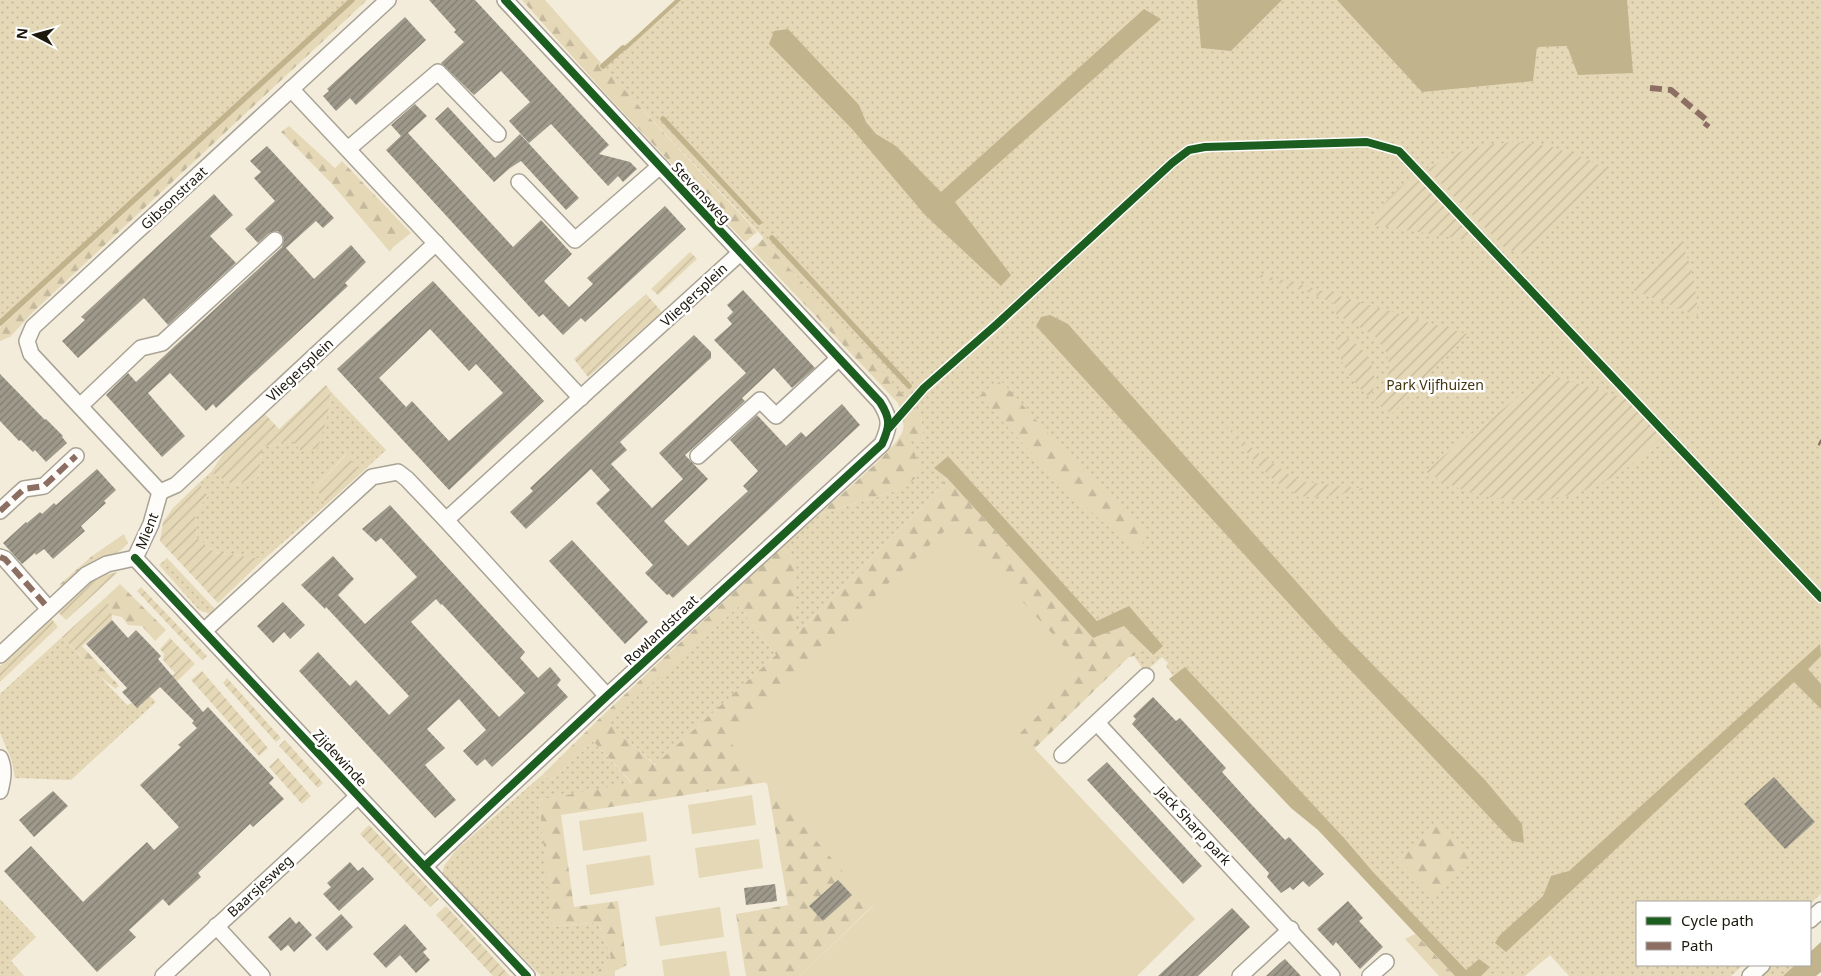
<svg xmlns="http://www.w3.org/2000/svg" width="1821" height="976" viewBox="0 0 1821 976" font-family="'Noto Sans',sans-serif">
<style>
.grass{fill:url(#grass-dots)}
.forest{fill:url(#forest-firs);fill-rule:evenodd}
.garden{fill:url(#garden-furrows)}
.pitch{fill:#e5d8b7}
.water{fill:#c1b38c}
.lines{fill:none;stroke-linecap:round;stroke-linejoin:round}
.stream{stroke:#c1b38c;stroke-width:5.5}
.building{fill:url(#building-hatch);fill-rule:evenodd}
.minor-casing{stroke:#a9a395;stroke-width:18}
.minor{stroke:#fdfcf9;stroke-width:15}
.quiet{stroke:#8d6e63;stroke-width:6;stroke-dasharray:12 6;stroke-linecap:butt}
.cycleway-casing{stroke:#fff;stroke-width:11}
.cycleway{stroke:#1b5e20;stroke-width:8}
.labels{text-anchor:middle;stroke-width:5;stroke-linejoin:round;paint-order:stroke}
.street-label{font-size:14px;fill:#1d180c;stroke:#fff}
.park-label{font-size:14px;fill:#42350e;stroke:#fff}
</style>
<defs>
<pattern id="grass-dots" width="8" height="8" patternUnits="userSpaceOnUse" patternTransform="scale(1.25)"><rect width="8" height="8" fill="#e5d8b7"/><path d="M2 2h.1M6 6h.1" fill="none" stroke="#c4b99c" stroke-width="1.8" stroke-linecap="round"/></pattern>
<pattern id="forest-firs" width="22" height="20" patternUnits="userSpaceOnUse" patternTransform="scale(1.25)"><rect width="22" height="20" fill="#e5d8b7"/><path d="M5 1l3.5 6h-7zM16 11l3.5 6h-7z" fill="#c4b99c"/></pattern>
<pattern id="garden-furrows" width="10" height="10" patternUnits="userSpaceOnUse" patternTransform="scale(1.25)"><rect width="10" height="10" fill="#e5d8b7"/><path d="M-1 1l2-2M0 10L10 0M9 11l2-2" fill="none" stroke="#c4b99c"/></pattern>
<pattern id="building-hatch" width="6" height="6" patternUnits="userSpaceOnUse" patternTransform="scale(1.25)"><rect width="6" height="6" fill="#9e998b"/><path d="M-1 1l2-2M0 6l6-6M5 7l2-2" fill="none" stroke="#807c70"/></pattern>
</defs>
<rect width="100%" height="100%" fill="#f4ecda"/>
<g class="grass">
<polygon points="0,0 355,0 0,328"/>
<polygon points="680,0 1821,0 1821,894 1810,904 1810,902 1637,902 1637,965 1743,965 1731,976 1569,976 1550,955 1525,976 1465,976 1177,673 1173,676 1166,666 1168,663 1162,657 1145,672 1134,656 1144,646 1152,655 1157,651 1097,621 948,456 934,468 947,478 924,505 795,635 794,558 785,544 818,515 901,489 905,437 924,442 921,416 913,406 918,401 912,394 906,399 763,239 763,237 600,65"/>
<polygon points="331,392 386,450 360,474 346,454 315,488 327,504 264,559 214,552 197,538 195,512 208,496 199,483 211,472 235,485 258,477 263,447 292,441 328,414"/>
<polygon points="167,558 217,611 210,614 199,610 159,565"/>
<polygon points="739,606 776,655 656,765 607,722"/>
<polygon points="62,637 127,705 150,696 156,702 71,780 15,778 12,761 0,733 0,694"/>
<polygon points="593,741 632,784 539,800 553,927 598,922 611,957 593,976 541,976 444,878 442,876 444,866 456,850 542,775 552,780"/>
<polygon points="0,899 36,937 11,961 24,976 0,976"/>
<polygon points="1772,965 1795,965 1783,976 1760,976"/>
</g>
<g class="forest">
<polygon points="355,0 367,0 32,313 10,337 0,341 0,328"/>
<polygon points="522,0 545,0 647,115 757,232 745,242 604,92"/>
<polygon points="289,126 335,168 342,161 411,233 393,247 390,252 332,184 281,132"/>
<path d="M 763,239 L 921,415 L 924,442 L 906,438 L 912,444 L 921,474 L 901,489 L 818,515 C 836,498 897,450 903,430 C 905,422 900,411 898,403 L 752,249 Z"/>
<polygon points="1001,381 1074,462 1145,533 1140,554 1068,492 979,396"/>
<path d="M 947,478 L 1093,638 L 1124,626 L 1144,646 L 1134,656 L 1129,657 L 800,976 L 746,976 L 736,914 L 788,905 L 767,782 L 561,815 L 574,907 L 618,901 L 627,965 L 615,971 L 615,976 L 593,976 L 611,957 L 598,922 L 552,927 L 539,800 L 632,783 L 593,741 L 552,780 L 542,775 L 602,716 L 785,544 L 794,558 L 796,634 L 924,505 ZM 739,606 L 776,655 L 655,765 L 608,722 Z"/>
<polygon points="124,534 128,543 120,551 91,565 66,588 59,585 92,556"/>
<polygon points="120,584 166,630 155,641 142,626 128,625 122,617 112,615 106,597"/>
<polygon points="82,646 119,686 116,689 95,673 79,654"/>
<polygon points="1439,823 1473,857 1435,897 1397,858"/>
<polygon points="1415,934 1455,976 1439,976 1405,939"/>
</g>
<g class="garden">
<path d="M 1515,142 L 1548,146 L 1582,157 L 1610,170 L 1527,255 L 1506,249 L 1428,170 C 1457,148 1480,145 1515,142 Z"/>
<path d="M 1415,176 L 1473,237 L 1467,240 L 1370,224 C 1382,204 1396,189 1415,176 Z"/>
<path d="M 1679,239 C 1692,262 1696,289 1698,316 L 1633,290 Z"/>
<polygon points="690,252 697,259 658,295 651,289"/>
<path d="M 1254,273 L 1302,285 L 1467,334 L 1392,414 L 1374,402 C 1378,396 1382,390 1385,384 C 1392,369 1390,348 1375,340 L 1376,337 L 1348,320 L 1336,316 L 1337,305 L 1311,293 L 1253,275 Z"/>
<polygon points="646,294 662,312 588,377 574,359"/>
<path d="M 1335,333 C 1362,339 1384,372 1370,398 C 1349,380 1338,361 1335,333 Z"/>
<path d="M 1547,374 L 1628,399 L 1661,438 C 1618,482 1570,506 1507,499 C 1494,498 1479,496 1466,491 C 1452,486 1438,479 1425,471 Z"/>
<polygon points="326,385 331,392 328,414 318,448 302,452 292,441 263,447 258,477 234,485 211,472 228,447 264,413 279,429"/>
<path d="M 1225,424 L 1255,451 L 1299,481 L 1367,489 C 1353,491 1314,500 1302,496 C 1271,486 1244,449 1225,424 Z"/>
<polygon points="347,454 360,474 327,504 315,488"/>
<polygon points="199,483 208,496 195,512 197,538 214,552 264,559 218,603 160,541 163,522 173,508"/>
<polygon points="118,572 66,620 57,611 94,577"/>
<polygon points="141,587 207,656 202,660 137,591"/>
<polygon points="106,597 112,615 112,620 82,646 79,654 62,637"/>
<polygon points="51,618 58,627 0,682 0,666"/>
<polygon points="170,638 195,664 166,692 160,686 175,673 163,660 164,654 160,649"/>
<polygon points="202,671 268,748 259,756 191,680"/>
<polygon points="227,678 281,738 276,742 223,683"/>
<polygon points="285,740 323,783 318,788 279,746"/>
<polygon points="278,758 311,796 302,804 269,767"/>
<polygon points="369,825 439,899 430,907 360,834"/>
<polygon points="446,906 510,976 493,976 436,915"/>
</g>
<g class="pitch">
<polygon points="951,525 1085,669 1020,733 1195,919 1137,976 800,976 873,906 725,736"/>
<polygon points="752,795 756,825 692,834 688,805"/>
<polygon points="643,812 647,841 583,851 579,821"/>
<polygon points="759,839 763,868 699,878 695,848"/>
<polygon points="650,855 654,885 590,895 586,865"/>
<polygon points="720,907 724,937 660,946 655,917"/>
<polygon points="726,951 730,976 664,976 662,960"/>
</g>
<g class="water">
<polygon points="675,0 681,0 625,51 623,48"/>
<polygon points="1197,0 1282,0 1231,51 1201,48"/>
<polygon points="1337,0 1627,0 1633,73 1578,75 1567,46 1537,47 1533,81 1422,92"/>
<polygon points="1144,9 1161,19 955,202 1011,275 1001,286 925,215 852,129 769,44 774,31 788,29 859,105 866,122 876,134 896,146 941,192"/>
<polygon points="1050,315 1068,324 1339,630 1485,780 1522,824 1524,843 1512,841 1324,642 1036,326 1041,317"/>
<polygon points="948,456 1097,621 1129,606 1163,646 1153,655 1124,626 1093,638 947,478 934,468"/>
<polygon points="1820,644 1821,656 1808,669 1821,684 1821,709 1794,682 1506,952 1495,943 1500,935 1543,896 1551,876 1569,871"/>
<polygon points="1185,667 1344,838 1373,872 1466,970 1479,959 1490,967 1481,976 1455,976 1318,830 1291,808 1169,679"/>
<polygon points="1821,942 1821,972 1816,976 1783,976 1795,965 1810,965 1810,952"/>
</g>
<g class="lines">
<g class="stream">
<polyline points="603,66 623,48"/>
<polyline points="663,119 759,222"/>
<polyline points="772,238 909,386"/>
<polyline points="0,323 352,0"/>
</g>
</g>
<g class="building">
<polygon points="429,0 475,0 609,145 599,154 630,162 637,169 623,182 618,176 608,186 551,124 529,143 509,121 530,102 501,71 474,95 441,63 464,42 454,32 456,30"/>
<polygon points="405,17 426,40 356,105 350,98 336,111 323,96 329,91 327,89"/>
<polygon points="415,104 427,116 408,133 513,247 541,220 572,254 544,281 569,307 593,284 587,278 665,206 686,229 585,322 581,318 563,335 543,314 539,317 386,150 401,136 391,125"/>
<polygon points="448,107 495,158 520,134 579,198 566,210 521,161 510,168 494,182 435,119"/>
<polygon points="267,146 334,218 323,228 316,221 286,248 314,279 351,245 366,262 345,283 348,286 216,408 213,404 206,411 170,373 148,393 185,436 162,457 106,395 128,373 136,382 282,247 284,238 278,231 269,233 258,243 245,229 275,201 254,178 261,172 250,161"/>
<polygon points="214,194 233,215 210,236 236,263 168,325 144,298 78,358 62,341 85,320 81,317"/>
<path d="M 433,281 L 544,401 L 449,490 L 337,369 ZM 430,329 L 469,371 L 476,364 L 503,393 L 449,441 L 412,401 L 406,407 L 379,378 Z"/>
<polygon points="743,290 815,368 792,388 774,368 742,398 745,401 685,455 708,479 664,521 688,546 748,491 743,486 758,471 730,440 757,415 786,446 801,432 806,437 842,404 860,425 673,598 669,594 667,595 645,573 653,565 596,503 610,490 591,469 526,529 510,512 533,491 530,488 694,335 711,352 711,358 620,442 627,450 611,464 652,508 683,479 659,453 746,373 714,340 732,324 727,318 733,312 727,305"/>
<polygon points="0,374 45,420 46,419 63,436 62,437 67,443 46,462 35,450 33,452 21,440 19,441 0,421"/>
<polygon points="97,469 116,490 104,501 106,503 81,526 85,531 53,559 44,549 36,555 35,553 22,564 3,543 26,522 27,523 40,512 42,514 54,503 56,505"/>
<path d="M 390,505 L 525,652 L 520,658 L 538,678 L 550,667 L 561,680 L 557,685 L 568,697 L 492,767 L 485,759 L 477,766 L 463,751 L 486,730 L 459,699 L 427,729 L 445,748 L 425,765 L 456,800 L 435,818 L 299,671 L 318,652 L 350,686 L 356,680 L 389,715 L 409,696 L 326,607 L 325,609 L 301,585 L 333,556 L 354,579 L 338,595 L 365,624 L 417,577 L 381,538 L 376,542 L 362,529 ZM 436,599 L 441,605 L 442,604 L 525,693 L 499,717 L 411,622 Z"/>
<polygon points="572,540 648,622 625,644 549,561"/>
<polygon points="283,602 305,625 290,639 284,632 273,643 257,626"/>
<polygon points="112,620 128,638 136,630 161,656 158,659 203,712 208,707 274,778 269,783 284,799 253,827 250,824 198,873 201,877 169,906 163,899 129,930 136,937 97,972 4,871 31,846 83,902 147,842 154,850 179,827 140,785 181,747 178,745 197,728 192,723 194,721 160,687 137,708 122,692 127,688 86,644"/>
<polygon points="1153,697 1176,721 1180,718 1226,768 1222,772 1250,803 1285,840 1289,837 1324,874 1309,887 1303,881 1293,890 1290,887 1281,893 1267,877 1269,873 1132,724 1136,719 1133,716"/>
<polygon points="1107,762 1202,866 1183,884 1087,780"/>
<polygon points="1774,777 1815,822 1785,849 1744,804"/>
<polygon points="53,791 68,806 34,837 19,820"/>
<polygon points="350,862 358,871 363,867 374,879 339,911 323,894 331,887 327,883"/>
<polygon points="838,880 852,895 823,921 809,906"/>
<polygon points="775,884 777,901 746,905 744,888"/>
<polygon points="1348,901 1363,918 1359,921 1383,947 1360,969 1336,942 1333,946 1317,929"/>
<polygon points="1232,908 1250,927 1198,976 1158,976"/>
<polygon points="341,914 353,927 327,951 315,938"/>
<polygon points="290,917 296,924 299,921 312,935 294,952 288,945 281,951 268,937"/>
<polygon points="405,924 427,949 423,952 430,960 416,973 400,955 386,968 373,954"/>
<polygon points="1285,959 1301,976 1266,976 1280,963"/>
</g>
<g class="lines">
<defs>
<g id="minor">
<polyline points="291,89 581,398"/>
<polyline points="348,149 438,72 498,134"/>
<polyline points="519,182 575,240 660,166"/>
<polyline points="80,406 141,348 162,343 275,240"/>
<polyline points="698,456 760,400 776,416 838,359"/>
<polyline points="160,492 31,354 27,341 33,327 388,0"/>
<polyline points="160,492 176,485 436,243"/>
<polyline points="0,511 24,489 44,486 76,456"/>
<polyline points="446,520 740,253"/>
<polyline points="0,557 5,559 49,609"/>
<polyline points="135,558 527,976"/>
<polyline points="135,558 151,524 160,492"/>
<polyline points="205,630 372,477 398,472 407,479 446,520 607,696"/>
<polyline points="0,655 86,575 107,564 135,558"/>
<polyline points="1097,723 1332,976"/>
<polyline points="1062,755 1146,676"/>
<path d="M 0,758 C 5,769 3,779 0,791"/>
<path d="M 425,866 L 607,696 L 882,444 C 890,426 891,419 880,402 L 505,0"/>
<polyline points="1810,920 1821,910"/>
<polyline points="216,926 262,976"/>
<polyline points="163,976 358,796"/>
<polyline points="1240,976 1291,929"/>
<polyline points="1370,976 1386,962"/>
<polyline points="1750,976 1762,965"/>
</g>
</defs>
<use href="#minor" class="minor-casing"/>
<use href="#minor" class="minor"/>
<g class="quiet">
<polyline points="1650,88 1671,90 1709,122 1705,127"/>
<polyline points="1819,442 1821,443"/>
<polyline points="0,511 24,489 44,486 76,456"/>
<polyline points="0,557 5,559 49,609"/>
</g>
<defs>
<g id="cycleway">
<polyline points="889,428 924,388 997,324 1172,163 1189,150 1205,147 1367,142 1399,151 1821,598"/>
<polyline points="135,558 527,976"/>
<path d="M 425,866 L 607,696 L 882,444 C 890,426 891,419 880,402 L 505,0"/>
</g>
</defs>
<use href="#cycleway" class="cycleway-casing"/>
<use href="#cycleway" class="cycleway"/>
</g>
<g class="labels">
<g class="street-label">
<text transform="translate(701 193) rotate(47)" y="5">Stevensweg</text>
<text transform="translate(174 198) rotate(-43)" y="5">Gibsonstraat</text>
<text transform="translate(694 295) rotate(-43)" y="5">Vliegersplein</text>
<text transform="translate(300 370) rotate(-43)" y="5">Vliegersplein</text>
<text transform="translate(147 531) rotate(-68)" y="5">Mient</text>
<text transform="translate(661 630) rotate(-43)" y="5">Rowlandstraat</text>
<text transform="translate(340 758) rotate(47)" y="5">Zijdewinde</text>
<text transform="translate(1194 826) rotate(47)" y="5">Jack Sharp park</text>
<text transform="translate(260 886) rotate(-43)" y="5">Baarsjesweg</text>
</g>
<g class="park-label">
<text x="1435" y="390">Park Vijfhuizen</text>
</g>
</g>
<rect x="1636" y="901" width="175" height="65" fill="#ffffff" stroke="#a5a39e"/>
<rect x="1646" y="917" width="25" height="8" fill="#1b5e20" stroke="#a5a39e"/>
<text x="1681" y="926" font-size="15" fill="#1d180c">Cycle path</text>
<rect x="1646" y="942" width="25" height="8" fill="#8d6e63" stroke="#a5a39e"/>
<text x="1681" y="951" font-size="15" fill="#1d180c">Path</text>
<g transform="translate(35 35) rotate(276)" stroke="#ffffff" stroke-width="4" paint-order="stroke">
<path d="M0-4L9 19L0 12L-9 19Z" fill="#1d180c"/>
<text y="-8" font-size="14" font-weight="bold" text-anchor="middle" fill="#1d180c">N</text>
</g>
</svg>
